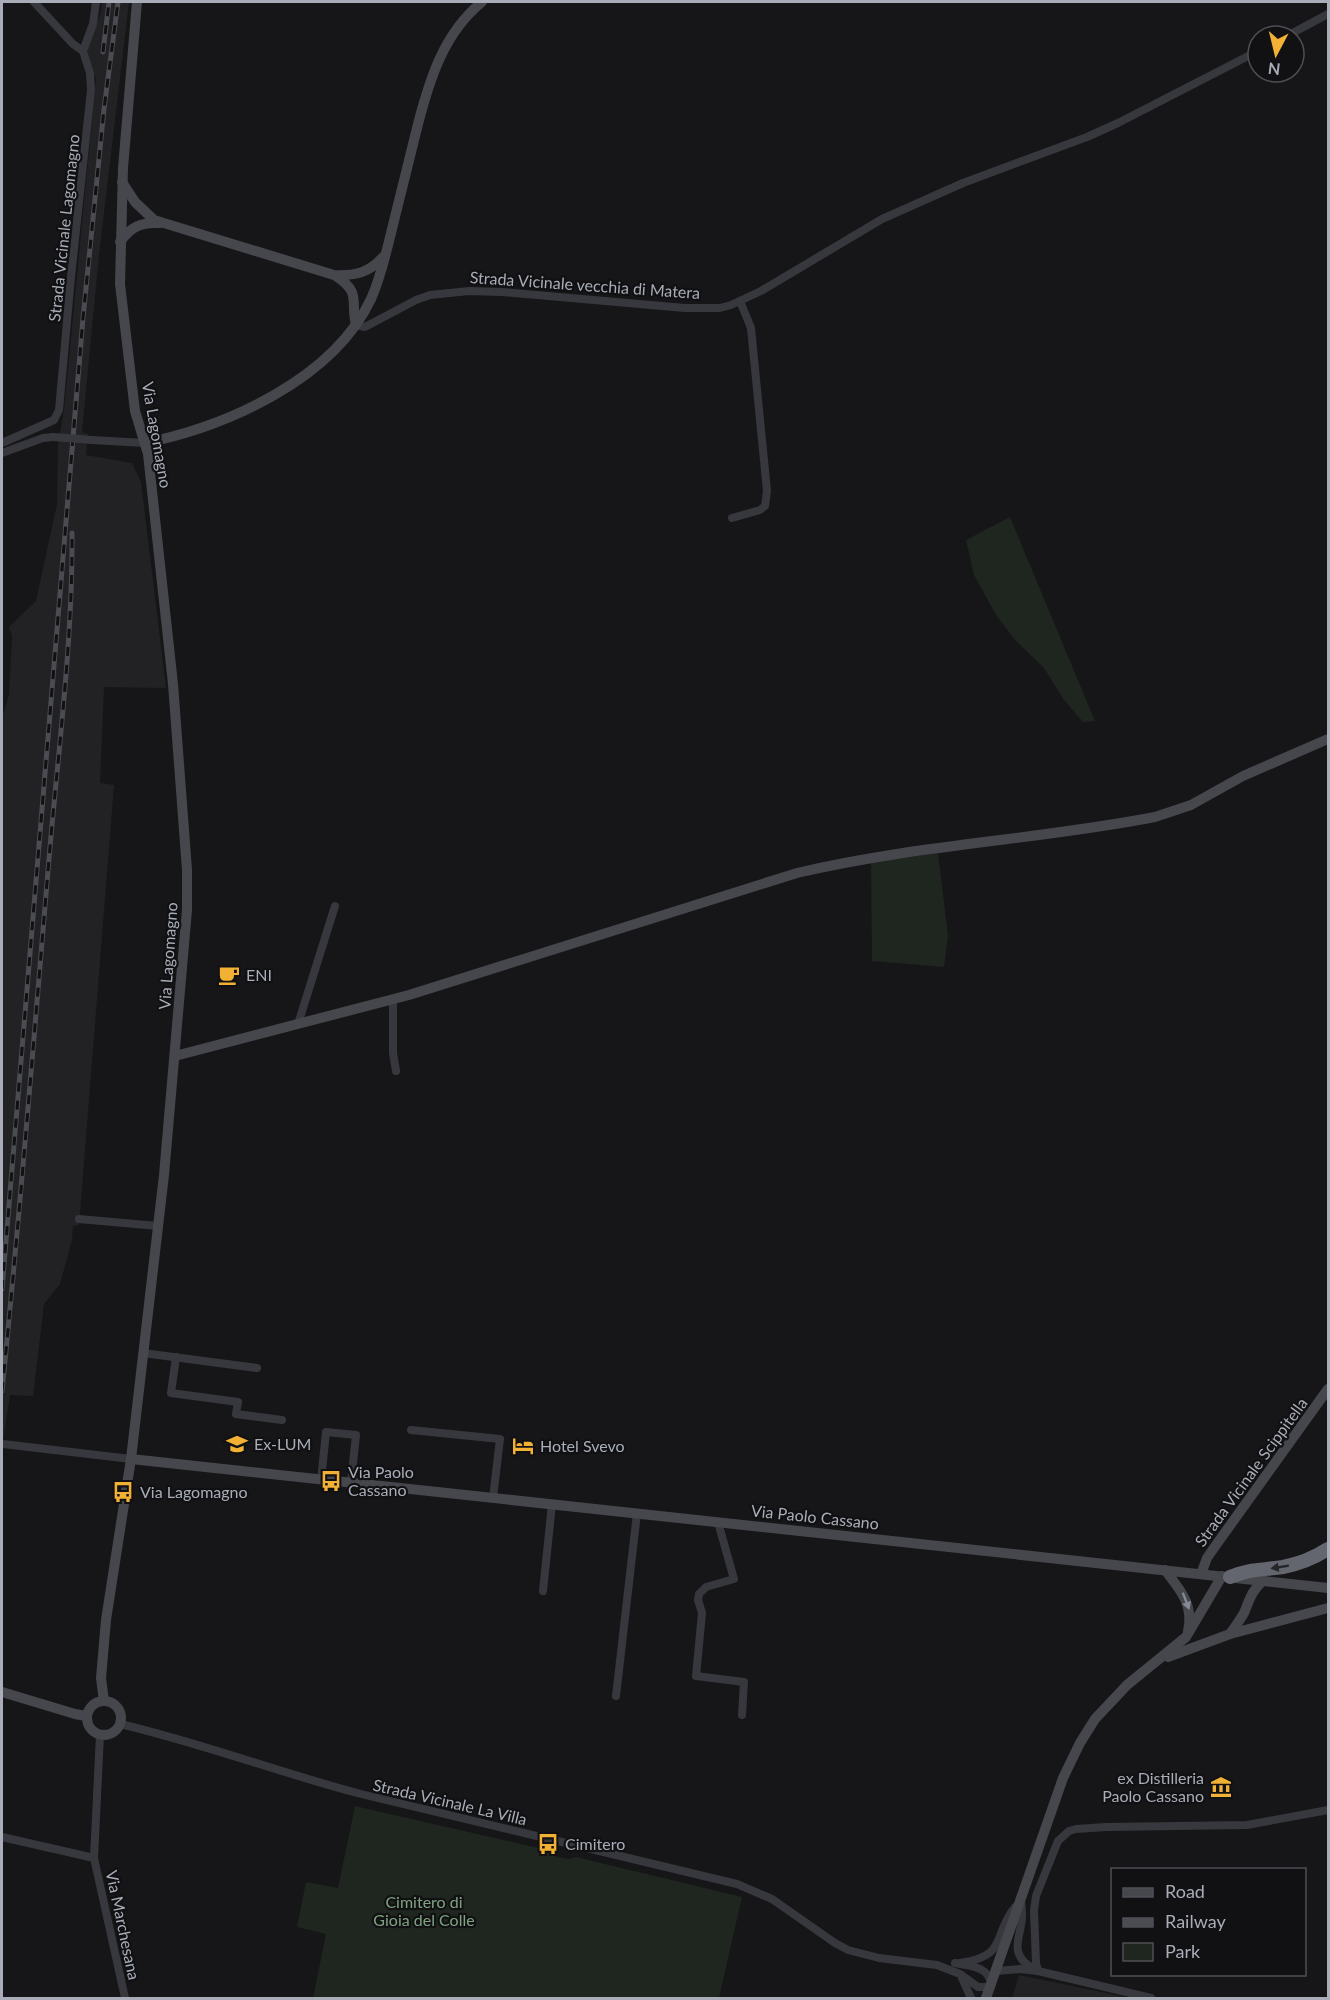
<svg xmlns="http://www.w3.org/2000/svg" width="1330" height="2000" viewBox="0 0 1330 2000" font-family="Lato,sans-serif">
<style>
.built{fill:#222225}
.green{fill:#1e261f}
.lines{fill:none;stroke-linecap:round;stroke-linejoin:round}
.street{stroke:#37383d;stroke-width:8}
.secondary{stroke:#45474d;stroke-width:10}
.highway{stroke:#63666e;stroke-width:14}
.rail-casing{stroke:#4a4c52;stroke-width:5}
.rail{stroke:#111113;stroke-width:3;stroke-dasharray:9;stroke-linecap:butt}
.street-bridge{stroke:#37383d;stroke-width:8}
.oneway{fill:#26262a}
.oneway2{fill:#858993}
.labels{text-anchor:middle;stroke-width:4.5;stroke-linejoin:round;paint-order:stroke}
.street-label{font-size:16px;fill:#a8adb8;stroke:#111113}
.poi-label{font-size:16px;fill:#a8adb8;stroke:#111113;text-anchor:start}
.park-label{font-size:16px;fill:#7fa381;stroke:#111113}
</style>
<rect width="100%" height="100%" fill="#161618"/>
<g class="built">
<polygon points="102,2 129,2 99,255 82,432 88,434 86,455 132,463 141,482 166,688 104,687 100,783 114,785 79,1225 73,1226 72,1240 60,1284 44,1304 33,1396 10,1395 2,1448 2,718 9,695 12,636 9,627 36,601 57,504 58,445 64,410 96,79 88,54 88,45 101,12"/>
<polygon points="1019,1975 1130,1998 1012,1998"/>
</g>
<g class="green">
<polygon points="1010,517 1095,721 1083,722 1064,700 1044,668 1015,640 996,615 974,575 966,540"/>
<polygon points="938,853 948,936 944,967 872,961 871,862"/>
<polygon points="355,1806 552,1851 557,1857 570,1859 576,1857 742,1897 719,1998 313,1998 326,1934 297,1927 306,1882 338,1888"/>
</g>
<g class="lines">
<g class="street">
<polyline points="1287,36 1328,14"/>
<polyline points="83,51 93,24 96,2"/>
<polyline points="356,325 365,327 416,300 430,295 469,291 502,292 685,308 720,308 731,305 761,291 882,219 963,183 1087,137 1118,123 1258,51"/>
<polyline points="92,440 145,443"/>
<polyline points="2,443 54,420 59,410 71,277 91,90 90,73 83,51 73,44 34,2"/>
<polyline points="2,453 43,438 53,437"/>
<polyline points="732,518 760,510 765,506 767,491 751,328 740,301"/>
<polyline points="393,999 393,1053 396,1071"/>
<polyline points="298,1024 335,906"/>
<polyline points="79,1219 158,1226"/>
<polyline points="143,1353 257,1368"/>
<polyline points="176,1357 171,1393 238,1402 236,1414 282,1420"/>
<polyline points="411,1430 500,1439 493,1498"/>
<polyline points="3,1444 131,1459"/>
<polyline points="321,1480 326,1432 356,1435 351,1483"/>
<polyline points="718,1522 734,1579 706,1587 699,1594 698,1600 702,1613 696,1676 744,1682 742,1715"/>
<polyline points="543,1591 552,1504"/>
<polyline points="616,1696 637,1513"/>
<path d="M 120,1724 C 202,1743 280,1773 361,1794 L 737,1884 L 772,1899 L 835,1943 L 848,1950 L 879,1958 L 937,1965 L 960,1974 L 978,1987 L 987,1987 L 991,1984 C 989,1966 969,1966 955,1963"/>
<polyline points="100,1735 94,1858 125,1998"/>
<polyline points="2,1837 94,1858"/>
<path d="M 1021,1902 C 1022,1907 1022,1912 1022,1917 C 1021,1938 1007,1954 1034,1969"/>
<path d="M 960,1963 C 1009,1956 992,1935 1015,1907"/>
<polyline points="996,1971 1020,1969 1038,1971 1151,1998"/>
<polyline points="1038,1971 1036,1963 1034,1910 1036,1896 1058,1841 1069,1831 1076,1829 1106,1827 1247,1825 1328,1810"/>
<polyline points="962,1978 971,1998"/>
</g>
<g class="secondary">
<path d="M 122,182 L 135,202 L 154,220 L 334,275 C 355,276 369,273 383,257"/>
<path d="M 120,242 C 131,227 140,222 160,223"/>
<path d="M 336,276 C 362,293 350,302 356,325"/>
<path d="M 145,443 C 228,426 333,379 371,299 C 381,277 386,253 392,229 C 401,194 409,159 418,124 C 430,78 444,33 482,2"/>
<path d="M 175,1056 L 409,995 L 797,873 C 915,845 1036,840 1155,817 L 1191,805 L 1243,776 L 1328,739"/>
<polyline points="131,1459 1328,1588"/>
<path d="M 1165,1570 C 1180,1590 1194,1604 1188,1631"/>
<polyline points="1201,1574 1207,1558 1216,1545 1328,1389"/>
<path d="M 1230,1634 C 1235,1627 1240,1620 1244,1613 C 1250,1599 1251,1591 1264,1580"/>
<polyline points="1168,1657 1230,1634 1328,1608"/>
<polyline points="2,1692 75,1714 86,1716"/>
<circle cx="104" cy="1718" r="17"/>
<polyline points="104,1701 101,1678 106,1620 131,1459 164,1175 187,910 187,870 173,684 148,454 135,411 120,284 123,168 137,2"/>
<polyline points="986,1998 1063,1778 1080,1743 1095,1719 1127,1685 1186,1637 1222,1576"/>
</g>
<path class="highway" d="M 1230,1577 C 1248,1569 1263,1570 1283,1567 C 1299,1564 1314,1558 1328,1549"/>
<defs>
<g id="rail">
<polyline points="103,52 109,2"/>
<polyline points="2,1289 83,318 104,109 118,2"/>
<path d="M 2,1391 C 20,1214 34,1036 49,859 C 58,752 73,640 72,533"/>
</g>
</defs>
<use href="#rail" class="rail-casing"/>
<use href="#rail" class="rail"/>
<polyline class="street-bridge" points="53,437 92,440"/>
</g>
<defs><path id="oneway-solid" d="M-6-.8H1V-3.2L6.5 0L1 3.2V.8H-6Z" transform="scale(1.5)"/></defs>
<use class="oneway" href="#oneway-solid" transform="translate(1280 1567) rotate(171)"/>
<use class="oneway2" href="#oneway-solid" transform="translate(1186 1601) rotate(69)"/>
<defs>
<symbol id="cafe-bare" viewBox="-9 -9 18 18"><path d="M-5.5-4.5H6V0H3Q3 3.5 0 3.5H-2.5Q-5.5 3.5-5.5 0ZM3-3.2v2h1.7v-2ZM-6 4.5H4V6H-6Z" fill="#f2b134" stroke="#111113" stroke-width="2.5" paint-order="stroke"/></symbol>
<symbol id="university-bare" viewBox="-9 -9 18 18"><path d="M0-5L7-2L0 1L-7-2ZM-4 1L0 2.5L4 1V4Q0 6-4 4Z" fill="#f2b134" stroke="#111113" stroke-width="2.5" paint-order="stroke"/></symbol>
<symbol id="hotel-bare" viewBox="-9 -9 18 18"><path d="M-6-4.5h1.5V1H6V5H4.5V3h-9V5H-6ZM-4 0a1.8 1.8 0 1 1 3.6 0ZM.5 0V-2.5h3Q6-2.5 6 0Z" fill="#f2b134" stroke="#111113" stroke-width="2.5" paint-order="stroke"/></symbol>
<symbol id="bus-bare" viewBox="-9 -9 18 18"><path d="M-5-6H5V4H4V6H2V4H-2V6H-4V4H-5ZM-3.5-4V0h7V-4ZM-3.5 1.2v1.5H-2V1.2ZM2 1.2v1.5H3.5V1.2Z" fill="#f2b134" stroke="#111113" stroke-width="2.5" paint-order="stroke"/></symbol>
<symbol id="museum-bare" viewBox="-9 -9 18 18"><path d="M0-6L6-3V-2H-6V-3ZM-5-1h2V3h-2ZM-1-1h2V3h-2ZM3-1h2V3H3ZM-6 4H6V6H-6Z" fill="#f2b134" stroke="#111113" stroke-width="2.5" paint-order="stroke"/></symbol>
</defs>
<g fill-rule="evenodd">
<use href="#cafe-bare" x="214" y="960" width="30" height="30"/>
<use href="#university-bare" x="222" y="1429" width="30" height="30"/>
<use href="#hotel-bare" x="508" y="1431" width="30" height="30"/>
<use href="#bus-bare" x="316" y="1466" width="30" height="30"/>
<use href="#bus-bare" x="108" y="1477" width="30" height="30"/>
<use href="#museum-bare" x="1206" y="1772" width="30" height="30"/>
<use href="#bus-bare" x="533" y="1829" width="30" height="30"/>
</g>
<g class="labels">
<g class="street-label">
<text transform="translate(64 228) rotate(-84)" y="6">Strada Vicinale Lagomagno</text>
<text transform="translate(585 285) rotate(4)" y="6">Strada Vicinale vecchia di Matera</text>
<text transform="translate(157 435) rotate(80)" y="6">Via Lagomagno</text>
<text transform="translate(168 956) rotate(-86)" y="6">Via Lagomagno</text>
<text transform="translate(1251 1472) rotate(-54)" y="6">Strada Vicinale Scippitella</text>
<text transform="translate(815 1517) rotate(6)" y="6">Via Paolo Cassano</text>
<text transform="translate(450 1802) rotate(13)" y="6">Strada Vicinale La Villa</text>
<text transform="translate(123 1925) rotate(78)" y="6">Via Marchesana</text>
</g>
<g class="poi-label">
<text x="246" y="981">ENI</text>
<text x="254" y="1450">Ex-LUM</text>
<text x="540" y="1452">Hotel Svevo</text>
<text x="348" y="1478">Via Paolo<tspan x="348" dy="18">Cassano</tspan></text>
<text x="140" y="1498">Via Lagomagno</text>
<text x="1204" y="1784" text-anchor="end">ex Distilleria<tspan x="1204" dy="18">Paolo Cassano</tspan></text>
<text x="565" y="1850">Cimitero</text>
</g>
<g class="park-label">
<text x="424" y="1908">Cimitero di<tspan x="424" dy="18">Gioia del Colle</tspan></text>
</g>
</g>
<rect width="1330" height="2000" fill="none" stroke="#a8adb8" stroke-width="6"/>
<rect x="1111" y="1868" width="195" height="108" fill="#111113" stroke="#4d4f55" stroke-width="1.5"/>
<rect x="1123" y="1888" width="30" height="9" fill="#45474d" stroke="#4d4f55" stroke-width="1.5"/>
<text x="1165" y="1898" font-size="18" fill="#a8adb8">Road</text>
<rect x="1123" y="1918" width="30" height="9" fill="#4a4c52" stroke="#4d4f55" stroke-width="1.5"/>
<text x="1165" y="1928" font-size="18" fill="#a8adb8">Railway</text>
<rect x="1123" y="1943" width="30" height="18" fill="#1e261f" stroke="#4d4f55" stroke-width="1.5"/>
<text x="1165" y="1958" font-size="18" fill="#a8adb8">Park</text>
<g transform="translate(1276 54) rotate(187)"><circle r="28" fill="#111113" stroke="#4d4f55" stroke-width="1.5"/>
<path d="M0-4.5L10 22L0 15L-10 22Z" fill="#f2b134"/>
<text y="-9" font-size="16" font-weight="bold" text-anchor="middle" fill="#a8adb8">N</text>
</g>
</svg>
